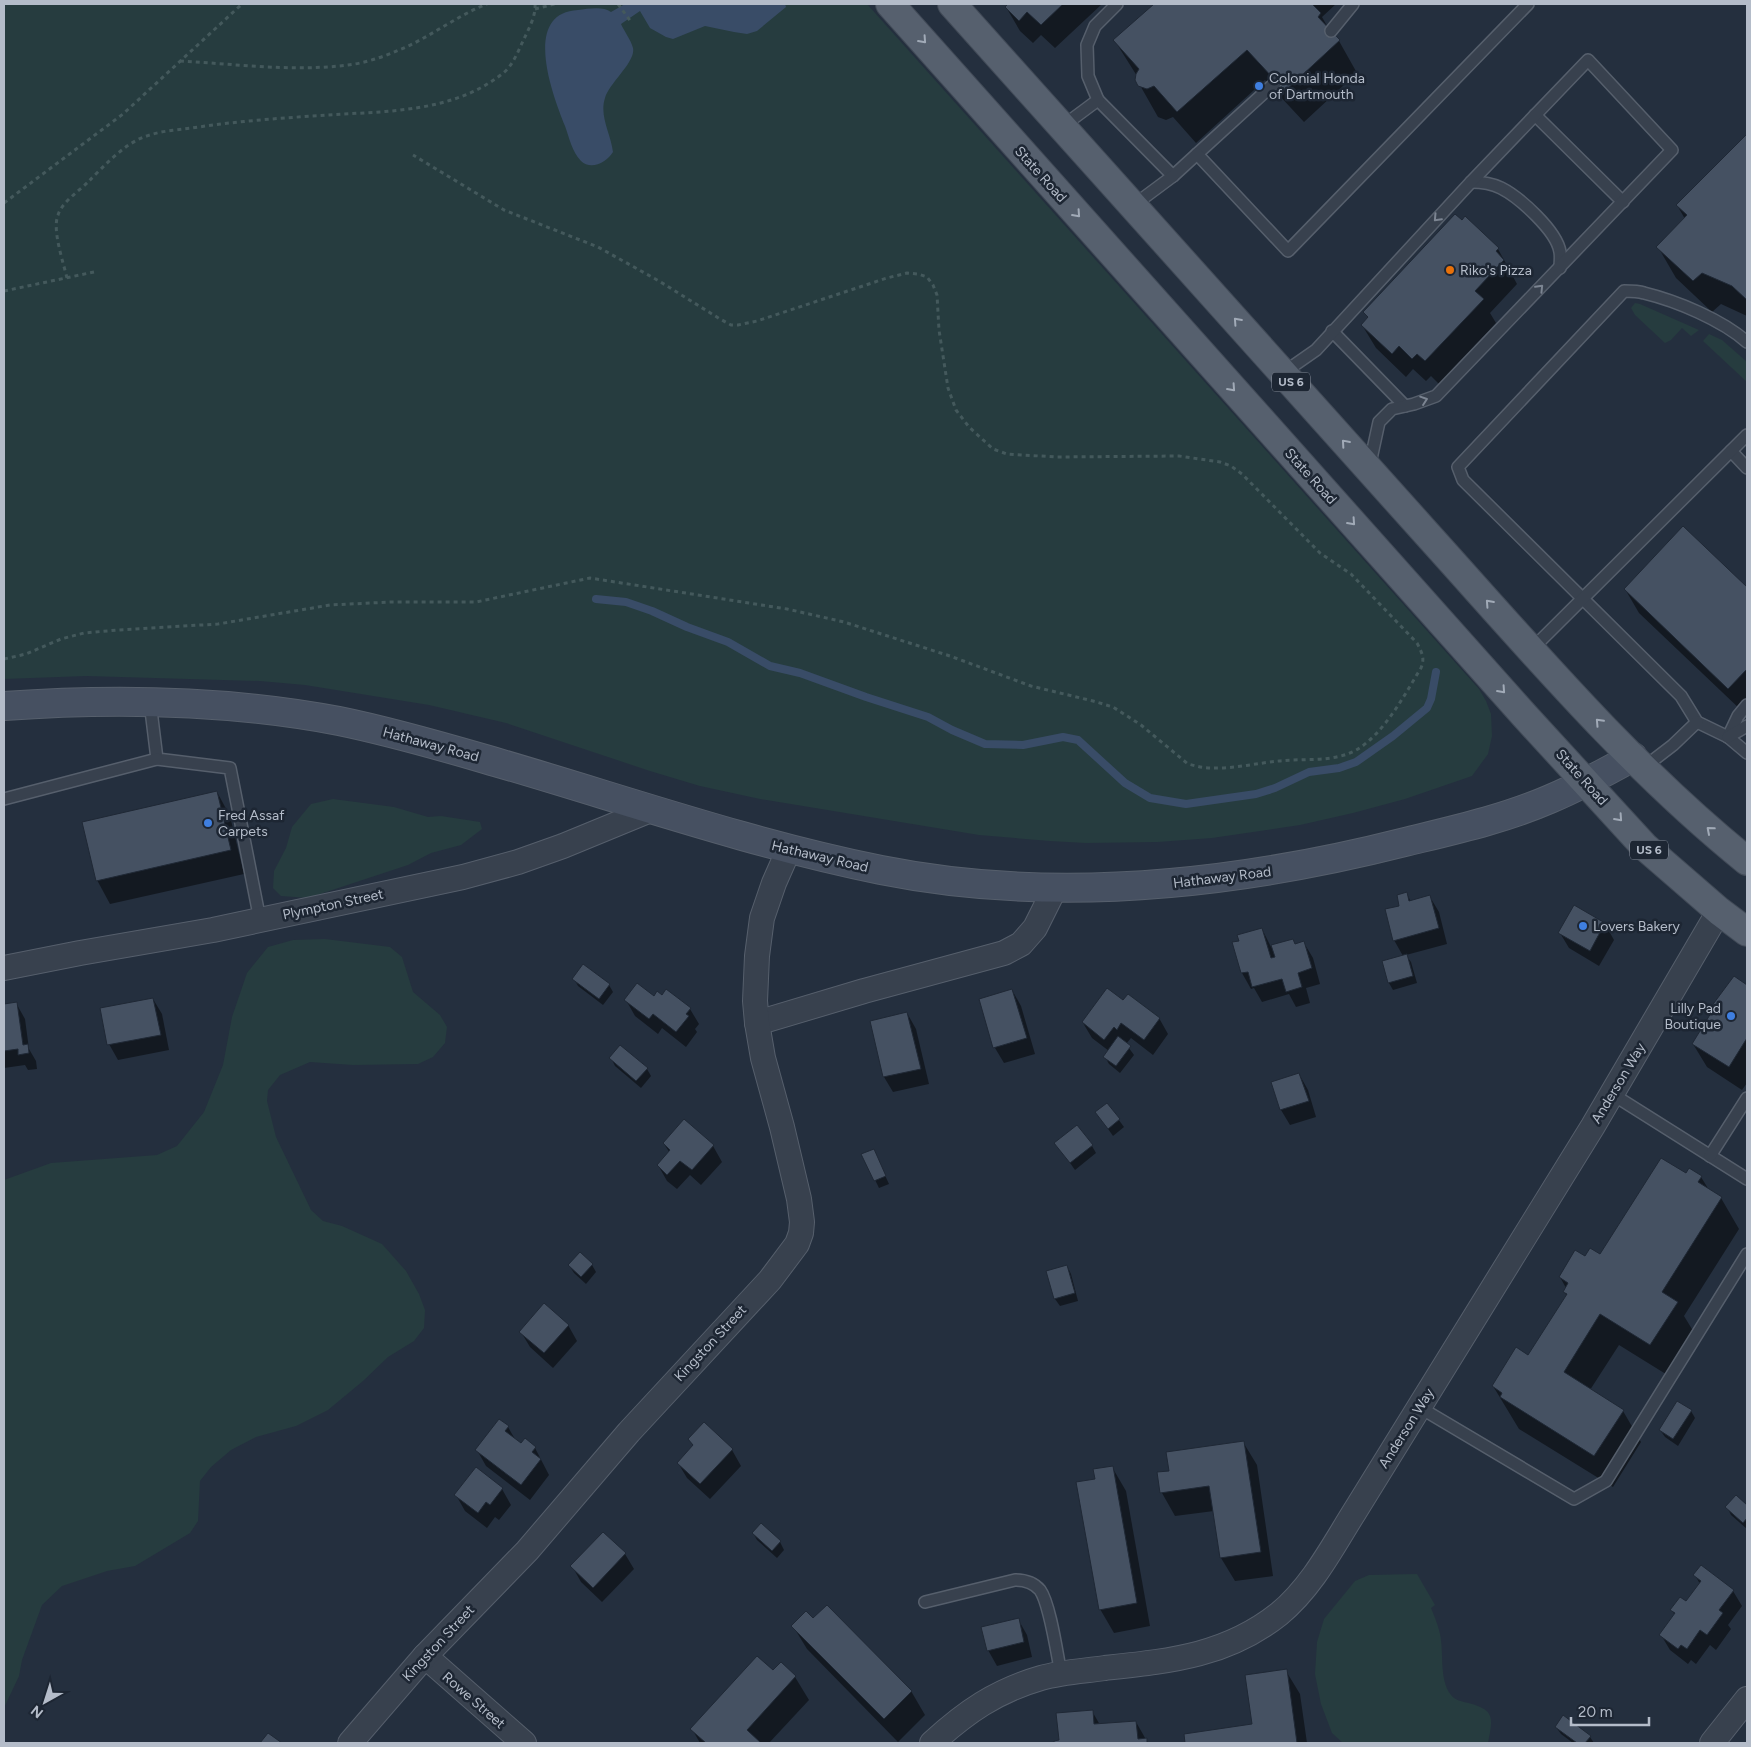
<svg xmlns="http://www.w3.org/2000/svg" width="1751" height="1747" viewBox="0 0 1751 1747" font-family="Figtree,sans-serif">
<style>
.green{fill:#263c3f}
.water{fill:#394c67}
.shadow{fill:#0007}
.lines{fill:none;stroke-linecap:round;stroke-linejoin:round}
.stream{stroke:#394c67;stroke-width:8}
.building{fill:#455162;stroke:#1f2835}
.service-casing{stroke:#565f6c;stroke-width:14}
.minor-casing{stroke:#565f6c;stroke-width:26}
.secondary-casing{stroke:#565f6c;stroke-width:30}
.primary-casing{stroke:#414a57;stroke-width:30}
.path{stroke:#44595c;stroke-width:3;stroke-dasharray:4 4;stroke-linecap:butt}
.service{stroke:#38414e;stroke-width:11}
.minor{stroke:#38414e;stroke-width:24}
.secondary{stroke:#465061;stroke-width:28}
.primary{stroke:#56606e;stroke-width:28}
.oneway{stroke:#a1aab7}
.oneway2{stroke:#7c8592}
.shop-dot{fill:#3f7fe0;stroke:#1d2633;stroke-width:2}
.food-dot{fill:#e8710a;stroke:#1d2633;stroke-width:2}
.labels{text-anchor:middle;stroke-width:5;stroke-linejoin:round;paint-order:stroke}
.shield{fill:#1d2633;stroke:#878f9c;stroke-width:1}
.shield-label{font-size:12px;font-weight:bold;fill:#b4bcc9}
.poi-label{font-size:14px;fill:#b4bcc9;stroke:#1d2633;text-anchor:start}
.street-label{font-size:14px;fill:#b4bcc9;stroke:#1d2633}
</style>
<rect width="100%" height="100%" fill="#242f3e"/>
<g class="green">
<polygon points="4,4 867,4 1479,689 1486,701 1491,714 1492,736 1488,754 1472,776 1405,799 1353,813 1300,825 1212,838 1158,842 1086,843 1050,841 979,835 760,799 700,786 650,771 506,723 429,705 305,685 260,681 86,676 4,679"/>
<polygon points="1635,303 1640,304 1699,330 1691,336 1682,328 1671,340 1665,343 1635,315 1631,308"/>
<polygon points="1709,334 1722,340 1747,362 1747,382 1703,341"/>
<polygon points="333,799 394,807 428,817 441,816 480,822 482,829 461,845 431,853 408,865 308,898 281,896 273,888 274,871 286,848 292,827 311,804"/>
<polygon points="325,939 390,947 402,957 413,992 440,1015 447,1027 445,1043 433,1057 418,1064 353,1065 310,1062 280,1075 268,1090 267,1101 276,1137 311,1210 323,1221 342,1226 382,1244 406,1271 419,1294 425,1310 424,1328 414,1341 388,1357 363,1381 328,1410 296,1426 256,1437 231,1450 211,1467 200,1481 198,1521 190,1533 135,1566 107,1571 62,1586 42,1605 22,1660 19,1676 4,1708 4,1180 51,1163 157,1155 177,1146 204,1112 223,1065 232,1017 247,973 268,947 293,940"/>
<path d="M 1417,1574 L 1435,1605 L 1431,1608 C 1434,1615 1437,1623 1439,1630 C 1445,1650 1438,1678 1451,1695 C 1454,1699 1460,1701 1464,1702 C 1494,1709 1494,1715 1488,1743 L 1343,1743 L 1332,1733 L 1321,1704 L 1315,1674 L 1317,1642 L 1324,1619 L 1355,1581 L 1369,1575 Z"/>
</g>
<path class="water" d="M 625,4 L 785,4 L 786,7 L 757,31 L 747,34 L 734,32 L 705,26 L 673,39 L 666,37 L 650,28 L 640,11 L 621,24 C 624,31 631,40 633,48 C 636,62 609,83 605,98 C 599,116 611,134 613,152 C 607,162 591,171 581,161 C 572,152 569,137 565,126 C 553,96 521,13 578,10 C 588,9 603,6 611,12 Z"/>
<g class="shadow">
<polygon points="1010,4 1102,4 1055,48 1041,35 1033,43 1020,31 1006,7"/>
<polygon points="1156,4 1336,4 1322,17 1331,33 1339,41 1357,73 1304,122 1265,80 1196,143 1173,117 1166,120 1158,117 1137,80 1137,76 1115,41"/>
<polygon points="1747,136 1747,316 1721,304 1712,312 1676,278 1658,247 1685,219 1677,205"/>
<polygon points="1498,249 1517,284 1490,313 1496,323 1439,384 1431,376 1426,381 1413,369 1406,377 1376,348 1362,325 1368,318 1365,312"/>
<polygon points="1683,528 1747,589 1747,707 1743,712 1639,613 1625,589"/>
<polygon points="217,792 230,816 244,874 110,904 97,880"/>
<polygon points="1407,894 1411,902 1430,897 1439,912 1447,944 1406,955 1411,962 1417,983 1393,990 1389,983 1383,962 1403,956 1394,940 1401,907"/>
<polygon points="1574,907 1605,924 1614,940 1599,966 1569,948 1560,933"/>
<polygon points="1262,929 1271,947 1293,941 1295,945 1304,943 1313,958 1320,984 1306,988 1310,1003 1296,1007 1289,994 1262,1002 1254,988 1251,989 1242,973 1234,943 1240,941"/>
<polygon points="1734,977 1747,987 1747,1083 1742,1090 1707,1067 1693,1044 1712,1014 1710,1011"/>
<polygon points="574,979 609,985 613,992 603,1005 578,986"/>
<polygon points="1012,990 1021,1006 1035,1054 1004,1063 995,1048 980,999"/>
<polygon points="654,997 690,1009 699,1024 695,1029 697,1032 686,1047 662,1028 658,1034 635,1016 626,1000"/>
<polygon points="153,999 162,1014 169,1050 118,1060 109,1044"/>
<polygon points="16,1003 25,1019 29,1049 36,1061 37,1069 28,1070 25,1065 4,1068 4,1005"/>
<polygon points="907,1013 916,1029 929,1084 893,1092 884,1077 871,1022"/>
<polygon points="1159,1018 1168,1034 1153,1055 1131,1038 1126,1044 1134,1055 1120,1073 1109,1064 1105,1057 1109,1051 1092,1038 1083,1023"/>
<polygon points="611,1058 647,1069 651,1076 641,1088 615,1066"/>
<polygon points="1299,1074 1308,1090 1316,1117 1290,1125 1281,1110 1273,1083"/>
<polygon points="1107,1104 1124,1127 1113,1136 1097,1113"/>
<polygon points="684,1121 713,1146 722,1162 701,1185 690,1175 677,1189 667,1181 658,1165 670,1153 664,1144"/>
<polygon points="1056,1143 1092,1146 1096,1153 1075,1170"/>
<polygon points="863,1155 877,1158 889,1184 879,1188"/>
<polygon points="1686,1175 1701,1177 1709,1190 1721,1198 1739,1229 1684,1316 1695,1334 1669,1376 1619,1345 1590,1390 1623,1411 1641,1442 1613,1487 1519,1429 1493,1386 1528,1357 1567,1296 1564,1292 1566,1288 1560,1277 1585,1258 1601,1256"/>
<polygon points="569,1265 592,1265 596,1272 586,1284 574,1273"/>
<polygon points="1067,1266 1071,1274 1078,1301 1060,1306 1055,1299"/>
<polygon points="568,1325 577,1341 553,1368 530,1347 521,1332"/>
<polygon points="1691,1411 1695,1418 1678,1446 1665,1437 1660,1430"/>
<polygon points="704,1424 732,1450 741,1466 710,1499 687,1478 678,1463 693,1446 690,1440"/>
<polygon points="508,1427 516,1441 521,1445 535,1448 549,1475 530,1500 486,1466 477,1450"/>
<polygon points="1243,1442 1257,1465 1273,1576 1235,1581 1221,1558 1214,1511 1175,1516 1162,1493 1171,1472"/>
<polygon points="1112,1467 1126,1491 1150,1626 1114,1633 1100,1609 1096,1480"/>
<polygon points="502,1489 511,1505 499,1520 495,1517 487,1528 465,1511 456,1495"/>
<polygon points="1736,1497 1747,1507 1747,1529 1731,1515 1727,1507"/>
<polygon points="761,1525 780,1542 784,1550 777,1558 757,1540 753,1533"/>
<polygon points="625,1554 634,1569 602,1602 581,1582 572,1566"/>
<polygon points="1695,1575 1733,1591 1742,1606 1728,1625 1731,1629 1716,1650 1710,1645 1696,1664 1691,1660 1688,1664 1670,1650 1661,1635 1675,1616 1672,1610 1686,1603 1700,1584"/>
<polygon points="1018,1619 1027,1635 1032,1657 997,1666 988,1650"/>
<polygon points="813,1620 911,1691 925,1715 898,1742 807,1649 793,1626"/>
<polygon points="1286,1671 1300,1694 1307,1743 1187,1743 1185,1735 1254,1725"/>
<polygon points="773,1672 795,1677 809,1700 769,1743 700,1743 692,1729"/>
<polygon points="1092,1711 1100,1725 1136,1722 1148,1743 1055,1743 1060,1742"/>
<polygon points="1556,1727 1590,1737 1594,1743 1573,1743 1561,1734"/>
</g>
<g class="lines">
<polyline class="stream" points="596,599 626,602 652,611 687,627 728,642 770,666 800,673 866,697 928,717 952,730 985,744 1023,745 1063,737 1078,740 1125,783 1150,798 1186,804 1256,794 1275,788 1309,772 1339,768 1356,762 1393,736 1427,708 1431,699 1436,672"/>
</g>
<g class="building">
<polygon points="1008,4 1063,4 1041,25 1027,12 1019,21 1005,7"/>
<polygon points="1154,4 1312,4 1321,13 1318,17 1340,40 1285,91 1247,50 1177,112 1154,86 1147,89 1138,86 1135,80 1136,74 1139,69 1113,40"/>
<polygon points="1747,134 1747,300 1732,286 1702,273 1693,281 1656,247 1687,215 1676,205"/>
<polygon points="1455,214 1462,220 1465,216 1499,248 1496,251 1504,260 1475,291 1484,299 1425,361 1417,354 1412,359 1399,346 1392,354 1361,325 1368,317 1363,312"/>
<polygon points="1683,526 1747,587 1747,669 1728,689 1624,589"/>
<polygon points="217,791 231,850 96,881 82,822"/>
<polygon points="1407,892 1409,901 1430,895 1439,928 1393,941 1385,909 1399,906 1397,895"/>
<polygon points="1574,905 1605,923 1590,951 1558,933"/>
<polygon points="1262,928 1271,958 1275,957 1271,945 1293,939 1295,944 1304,941 1312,968 1298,973 1302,987 1286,992 1282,979 1252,987 1248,972 1241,973 1232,942 1239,941 1237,935"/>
<polygon points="1407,954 1413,976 1388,983 1382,961"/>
<polygon points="583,964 610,984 599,999 572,979"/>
<polygon points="1734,976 1747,985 1747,1038 1729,1067 1692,1044 1711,1013 1708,1011"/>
<polygon points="637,983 654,996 657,991 662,995 666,989 691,1008 686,1014 689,1016 676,1032 653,1014 649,1019 624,1000"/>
<polygon points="1107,988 1123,1000 1128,994 1160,1018 1144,1040 1121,1023 1117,1030 1114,1027 1104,1040 1082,1022"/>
<polygon points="1012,989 1027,1038 993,1048 979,999"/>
<polygon points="153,998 161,1035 107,1045 100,1008"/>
<polygon points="17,1002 23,1045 28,1044 29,1053 18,1055 18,1049 4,1051 4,1004"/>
<polygon points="907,1012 921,1069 883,1077 870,1021"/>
<polygon points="1118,1036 1131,1046 1116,1066 1103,1057"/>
<polygon points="620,1045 648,1068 636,1081 609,1058"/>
<polygon points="1299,1073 1309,1101 1280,1110 1271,1082"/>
<polygon points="1107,1103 1120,1119 1108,1129 1095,1112"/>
<polygon points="684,1119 714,1145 692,1170 680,1161 667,1175 657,1165 670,1150 663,1143"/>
<polygon points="1077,1125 1093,1145 1070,1163 1054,1143"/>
<polygon points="874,1149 886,1176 874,1181 861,1154"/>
<polygon points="1661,1158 1686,1173 1689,1168 1702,1176 1698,1182 1722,1197 1662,1292 1678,1302 1650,1345 1600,1314 1564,1372 1624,1410 1594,1456 1500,1397 1502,1393 1492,1386 1516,1347 1528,1355 1567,1294 1563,1292 1568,1283 1559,1277 1575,1250 1585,1256 1590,1248 1600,1254"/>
<polygon points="580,1252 593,1264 581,1277 568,1265"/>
<polygon points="1067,1265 1075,1293 1054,1299 1046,1271"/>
<polygon points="544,1303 569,1325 544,1353 519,1332"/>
<polygon points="1677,1401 1692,1410 1673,1439 1659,1430"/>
<polygon points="499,1419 509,1426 505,1431 521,1443 525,1438 536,1447 532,1452 541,1459 521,1485 475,1450"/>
<polygon points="704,1422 733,1449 700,1484 677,1463 693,1445 688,1439"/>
<polygon points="1244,1441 1261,1552 1220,1558 1209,1486 1160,1493 1157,1472 1169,1471 1166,1452"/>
<polygon points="1113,1466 1137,1603 1099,1610 1076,1482 1095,1479 1093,1469"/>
<polygon points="476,1467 503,1488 490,1505 486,1502 478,1513 454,1495"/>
<polygon points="1736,1495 1747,1505 1747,1518 1743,1523 1725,1507"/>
<polygon points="761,1523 781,1541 772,1551 752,1533"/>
<polygon points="603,1532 626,1553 593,1588 570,1566"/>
<polygon points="1701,1565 1734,1590 1719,1610 1723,1613 1707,1635 1700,1630 1687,1649 1681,1645 1678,1649 1659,1635 1675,1613 1670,1610 1680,1597 1686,1601 1701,1581 1693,1575"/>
<polygon points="827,1605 912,1691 884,1719 791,1626 806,1611 813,1618"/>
<polygon points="1019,1618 1024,1642 987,1651 981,1627"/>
<polygon points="757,1656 773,1670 781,1662 796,1676 747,1730 761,1743 706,1743 690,1729"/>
<polygon points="1287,1669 1297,1743 1185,1743 1184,1734 1252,1724 1245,1675"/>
<polygon points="1093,1710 1094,1724 1136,1721 1138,1739 1147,1738 1147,1743 1054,1743 1054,1741 1059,1740 1056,1713"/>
<polygon points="1563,1715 1591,1736 1585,1743 1577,1743 1555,1727"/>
<polygon points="268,1733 282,1743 260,1743"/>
</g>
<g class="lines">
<defs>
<g id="service">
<polyline points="1331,31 1353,4"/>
<polyline points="1098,100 1173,176"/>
<polyline points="1535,115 1623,202"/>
<polyline points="1063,126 1098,100 1088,76 1087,45 1095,26 1117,4"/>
<polyline points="1197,154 1276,82"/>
<path d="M 1471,182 C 1482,182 1491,183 1501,188 C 1519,197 1557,231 1560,252 C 1561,257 1560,263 1560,268"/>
<polyline points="1134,205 1173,176 1197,154 1288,251 1528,4"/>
<polyline points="1332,331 1405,406"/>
<path d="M 1747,342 C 1722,320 1677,301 1644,293 C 1638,291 1631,291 1624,291 L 1458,467 L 1463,480 L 1681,696 L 1697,722 L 1728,737 L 1747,753"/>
<polyline points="1283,373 1316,350 1471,182 1588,60 1672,150 1436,396 1414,404 1392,409 1379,422 1369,468"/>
<polyline points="1731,451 1747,468"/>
<polyline points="1531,650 1747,435"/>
<polyline points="150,702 157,759 230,768 260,920"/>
<polyline points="1728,737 1738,716 1747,705"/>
<polyline points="1728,737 1747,726"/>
<polyline points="1643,768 1673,745 1697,722"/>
<polyline points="4,799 157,759"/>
<polyline points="1612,1094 1747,1179"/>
<polyline points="1710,1156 1747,1098"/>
<polyline points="1419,1407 1574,1499 1606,1481 1747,1254"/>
<path d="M 925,1602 L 1015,1580 C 1024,1580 1034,1583 1040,1590 C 1050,1604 1057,1654 1061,1674"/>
</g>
<g id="minor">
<polyline points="4,968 80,953 213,930 463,877 518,862 563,846 653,809"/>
<polyline points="757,1023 864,991 1004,953 1021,944 1035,928 1055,888"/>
<polyline points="425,1656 524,1743"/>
<polyline points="350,1743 425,1656 527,1551 629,1432 770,1280 797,1244 801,1233 802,1222 799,1199 782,1127 763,1058 757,1023 755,1001 757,956 762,918 774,883 789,849"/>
<path d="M 932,1743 C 966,1712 996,1691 1041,1678 C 1062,1672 1084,1671 1105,1668 C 1170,1661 1226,1656 1279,1614 C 1312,1587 1333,1546 1355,1511 L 1593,1126 L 1719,911"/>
<polyline points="1712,1743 1747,1699"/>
</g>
<path id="secondary" d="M 4,706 C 115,698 229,700 339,721 C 388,731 437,745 485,759 C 617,797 747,843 881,870 C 1056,905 1235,885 1405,842 C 1454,830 1504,819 1550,799 C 1579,787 1606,772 1633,757"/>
<g id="primary">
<polyline points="890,4 1524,715 1644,846 1719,911 1747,932"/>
<path d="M 952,4 C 1111,179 1268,358 1427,534 C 1529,647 1628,765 1747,861"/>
</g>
</defs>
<use href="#service" class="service-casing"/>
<use href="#minor" class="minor-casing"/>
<use href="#secondary" class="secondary-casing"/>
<use href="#primary" class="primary-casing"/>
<g class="path">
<polyline points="618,4 631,22"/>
<polyline points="535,9 555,4"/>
<path d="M 180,61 C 235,64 293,72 348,65 C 365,63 383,57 399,50 C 429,38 456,16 487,4"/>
<polyline points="4,203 123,114 242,4"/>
<path d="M 67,278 C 63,261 52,230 58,215 C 62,202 79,191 88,182 C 103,167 124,144 144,137 C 159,131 176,130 192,128 C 237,121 283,118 328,115 C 387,111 452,113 502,74 C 513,66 518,51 524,39 C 529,28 536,16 535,4"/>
<polyline points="4,291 94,272"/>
<path d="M 4,659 L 26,654 L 61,639 L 84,633 L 118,630 L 218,624 L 330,605 L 391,602 L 476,602 L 590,578 L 787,609 L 844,622 L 950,656 L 1031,686 L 1093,701 L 1113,707 L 1141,725 L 1188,764 C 1196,766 1203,768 1211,768 C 1232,769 1258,763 1279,761 C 1305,758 1335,763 1358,749 C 1385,732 1405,694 1421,668 C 1425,658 1422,653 1417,643 L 1351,574 L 1320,553 L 1242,474 L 1231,466 L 1220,462 L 1179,456 L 1056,457 L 1007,454 L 993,449 L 969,427 L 956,410 L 948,388 L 939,330 L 937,295 L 933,285 L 927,277 L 918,274 L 907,273 L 887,278 L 757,321 L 738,325 L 731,325 L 720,319 L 659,281 L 598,247 L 504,210 L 413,155"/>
</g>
<use href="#service" class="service"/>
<use href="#minor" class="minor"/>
<use href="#secondary" class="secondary"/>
<use href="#primary" class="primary"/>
</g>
<defs><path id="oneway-chevron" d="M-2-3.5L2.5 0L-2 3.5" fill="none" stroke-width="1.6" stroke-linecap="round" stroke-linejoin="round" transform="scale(1.25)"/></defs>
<g class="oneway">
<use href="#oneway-chevron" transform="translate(923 40) rotate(48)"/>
<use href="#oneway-chevron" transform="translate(1077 214) rotate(48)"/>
<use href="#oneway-chevron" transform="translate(1237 321) rotate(-132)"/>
<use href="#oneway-chevron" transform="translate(1232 388) rotate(48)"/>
<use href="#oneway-chevron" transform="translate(1345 443) rotate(-131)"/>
<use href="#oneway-chevron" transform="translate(1352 522) rotate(48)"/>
<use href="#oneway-chevron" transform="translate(1489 603) rotate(-132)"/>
<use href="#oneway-chevron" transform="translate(1502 690) rotate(48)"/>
<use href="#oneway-chevron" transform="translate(1599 722) rotate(-133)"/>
<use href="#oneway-chevron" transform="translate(1619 818) rotate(48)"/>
<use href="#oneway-chevron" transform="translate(1710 830) rotate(-139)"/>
</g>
<g class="oneway2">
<use href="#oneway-chevron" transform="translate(1437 218) rotate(133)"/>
<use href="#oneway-chevron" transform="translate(1540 288) rotate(-46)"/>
<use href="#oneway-chevron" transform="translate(1424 400) rotate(-19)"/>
</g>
<g class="shop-dot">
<circle cx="1259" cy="86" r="5"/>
<circle cx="208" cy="823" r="5"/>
<circle cx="1583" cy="926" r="5"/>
<circle cx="1731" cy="1016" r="5"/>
</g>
<circle class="food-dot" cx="1450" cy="270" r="5"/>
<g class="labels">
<g class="shield">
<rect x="1272" y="372.5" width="38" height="19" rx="4"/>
<rect x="1630" y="840.5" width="38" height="19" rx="4"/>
</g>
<g class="shield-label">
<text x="1291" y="386">US 6</text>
<text x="1649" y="854">US 6</text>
</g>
<g class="poi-label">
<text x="1269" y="83">Colonial Honda<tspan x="1269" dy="16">of Dartmouth</tspan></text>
<text x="1460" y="275">Riko's Pizza</text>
<text x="218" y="820">Fred Assaf<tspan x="218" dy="16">Carpets</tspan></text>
<text x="1593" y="931">Lovers Bakery</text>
<text x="1721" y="1013" text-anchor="end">Lilly Pad<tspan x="1721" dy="16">Boutique</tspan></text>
</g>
<g class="street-label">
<text transform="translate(1041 174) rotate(48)" y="5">State Road</text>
<text transform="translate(1311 476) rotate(48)" y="5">State Road</text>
<text transform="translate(431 744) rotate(15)" y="5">Hathaway Road</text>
<text transform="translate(1582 777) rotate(48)" y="5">State Road</text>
<text transform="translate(820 856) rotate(13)" y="5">Hathaway Road</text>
<text transform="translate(1222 877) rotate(-7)" y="5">Hathaway Road</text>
<text transform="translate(333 904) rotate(-12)" y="5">Plympton Street</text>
<text transform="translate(1618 1083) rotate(-59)" y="5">Anderson Way</text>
<text transform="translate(710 1343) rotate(-47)" y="5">Kingston Street</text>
<text transform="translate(1406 1428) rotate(-58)" y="5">Anderson Way</text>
<text transform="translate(438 1643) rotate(-47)" y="5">Kingston Street</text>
<text transform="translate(474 1700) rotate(41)" y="5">Rowe Street</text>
</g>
</g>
<rect width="1751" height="1747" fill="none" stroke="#b4bcc9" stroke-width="10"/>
<g transform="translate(45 1702) rotate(219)" stroke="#1d2633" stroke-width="4" paint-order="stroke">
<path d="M0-4L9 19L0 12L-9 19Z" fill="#b4bcc9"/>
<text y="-8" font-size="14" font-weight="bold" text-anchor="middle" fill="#b4bcc9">N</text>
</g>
<path d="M1571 1717v8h78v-8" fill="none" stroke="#b4bcc9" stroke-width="2.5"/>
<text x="1578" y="1717" font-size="15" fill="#b4bcc9" stroke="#1d2633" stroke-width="4" paint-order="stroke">20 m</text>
</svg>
